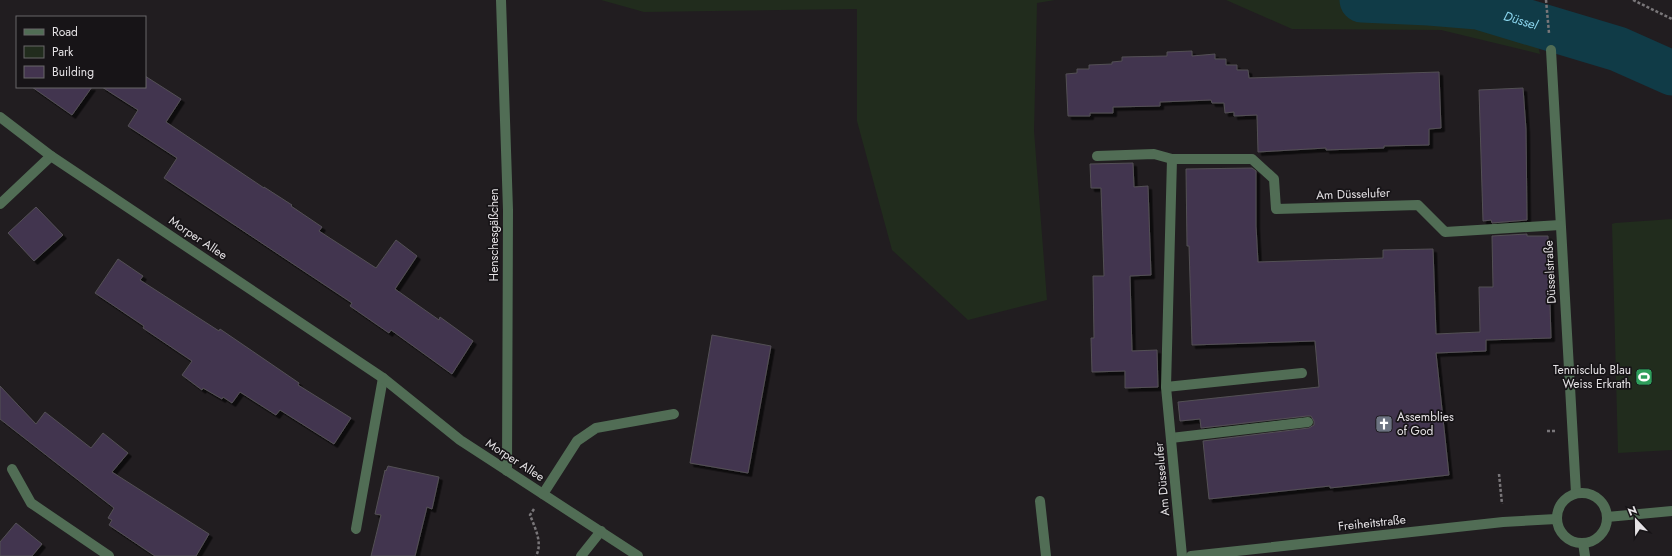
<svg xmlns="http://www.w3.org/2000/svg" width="1672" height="556" viewBox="0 0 1672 556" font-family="Jost,sans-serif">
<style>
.green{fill:#212c1d}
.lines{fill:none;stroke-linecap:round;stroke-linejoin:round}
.river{stroke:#103b47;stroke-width:45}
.building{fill:#43344f;stroke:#535055;filter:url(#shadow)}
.path{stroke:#797679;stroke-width:2.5;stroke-dasharray:3 2;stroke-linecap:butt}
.service{stroke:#516d55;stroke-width:10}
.minor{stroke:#516d55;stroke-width:10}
.tertiary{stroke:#516d55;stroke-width:10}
.labels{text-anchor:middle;stroke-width:3.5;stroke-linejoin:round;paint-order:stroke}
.street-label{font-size:12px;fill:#e5e2e5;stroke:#171417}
.poi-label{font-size:12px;fill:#e5e2e5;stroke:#171417;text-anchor:end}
.water-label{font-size:13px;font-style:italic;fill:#8bd5ed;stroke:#171417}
</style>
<defs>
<filter id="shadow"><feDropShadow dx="3.5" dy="3.5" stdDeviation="0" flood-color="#0009"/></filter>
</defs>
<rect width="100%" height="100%" fill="#211d20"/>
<g class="green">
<polygon points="601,0 1055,0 1037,3 1034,131 1047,300 968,320 892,250 857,121 857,9 644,12"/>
<polygon points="1226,0 1528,0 1540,54 1441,30 1292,29"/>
<polygon points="1672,219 1672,450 1618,453 1612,224 1615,223"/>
</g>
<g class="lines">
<path class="river" id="s1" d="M 1362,0 L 1429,3 L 1478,7 L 1618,49 L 1672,73"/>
</g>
<g class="building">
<polygon points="1192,51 1192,56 1215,54 1215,59 1226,59 1226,65 1237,65 1237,70 1248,70 1249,78 1439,72 1441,128 1429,129 1429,145 1384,146 1384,148 1326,150 1326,148 1258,152 1257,115 1234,116 1234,112 1225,113 1224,103 1212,103 1211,100 1160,102 1160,106 1113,107 1113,113 1090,113 1090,116 1068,116 1066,74 1077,73 1077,69 1089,69 1089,65 1112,64 1112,62 1122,61 1122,57 1167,56 1167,52"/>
<polygon points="145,76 181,99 166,122 264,188 264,187 292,205 291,206 322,227 319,231 376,268 396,240 417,256 395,289 439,320 440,317 473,341 452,374 391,330 389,333 350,306 352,303 164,178 177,158 128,126 138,110 102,87 145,87"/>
<polygon points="32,87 92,87 72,115"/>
<polygon points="1523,88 1526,129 1527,220 1492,223 1491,220 1483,221 1479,90"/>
<polygon points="1133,163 1134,187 1148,186 1151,275 1130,276 1132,351 1157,350 1158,387 1125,388 1125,371 1092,372 1091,338 1094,338 1093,276 1104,276 1101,188 1091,188 1090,164"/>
<polygon points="1252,168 1256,171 1256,226 1258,262 1383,258 1383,250 1433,249 1436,334 1480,332 1479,287 1493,287 1492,236 1527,234 1527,236 1548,236 1551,338 1486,340 1486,351 1436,353 1449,475 1330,488 1330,486 1209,499 1203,441 1309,428 1314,425 1314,421 1311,416 1307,416 1201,428 1200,419 1180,421 1178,402 1319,387 1315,341 1192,345 1189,246 1187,246 1186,169"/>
<polygon points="36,207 63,235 34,261 8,233"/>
<polygon points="118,259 143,276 140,280 219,331 220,329 299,383 298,385 351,418 334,444 280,410 276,415 240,392 232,403 223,397 222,399 203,388 202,390 182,375 192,361 143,328 144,326 95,293"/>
<polygon points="712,335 771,346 748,473 690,463"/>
<polygon points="0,386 36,424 45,412 91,448 103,433 128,453 112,472 209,534 196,556 155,556 109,525 112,520 108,518 114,508 0,419"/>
<polygon points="388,466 439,477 432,509 427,507 415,556 371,556 381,515 375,514 385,470 386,471"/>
<polygon points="16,523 42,544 32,556 0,556 0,542"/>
</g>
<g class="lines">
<g class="path">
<polyline points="1546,0 1549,33"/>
<polyline points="1633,0 1672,19"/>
<polyline points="1547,431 1555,431"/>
<polyline points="1499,474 1502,504"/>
<path d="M 534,509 L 530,515 C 535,528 543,543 536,556"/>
</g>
<g class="service">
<polyline points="501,0 508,210 507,471"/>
<polyline points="1166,387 1302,373"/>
<polyline points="1171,438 1308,422"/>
<polyline points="543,494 577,441 596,428 674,414"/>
<polyline points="1040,501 1046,556"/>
<polyline points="356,529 383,378"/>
</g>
<g class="minor">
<polyline points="1551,50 1576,493"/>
<polyline points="1097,156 1154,154 1172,159"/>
<polyline points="0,204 51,156"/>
<polyline points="12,469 31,503 109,556"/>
<circle cx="1582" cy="518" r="25"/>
<polyline points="1607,517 1672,511"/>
<polyline points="1583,543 1585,556"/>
<polyline points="581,556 601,531"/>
<polyline points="1182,556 1166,387 1172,159 1252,159 1274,179 1276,209 1418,205 1445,232 1560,225"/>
<polyline points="1191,556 1503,522 1556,519"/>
</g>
<polyline class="tertiary" points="0,117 51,156 383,378 460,440 638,556"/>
</g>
<defs>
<symbol id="stadium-square" viewBox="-11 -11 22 22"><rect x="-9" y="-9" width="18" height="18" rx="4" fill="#2e9e5b" stroke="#171417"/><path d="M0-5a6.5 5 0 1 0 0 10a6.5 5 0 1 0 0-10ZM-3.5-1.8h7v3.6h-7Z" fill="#fff"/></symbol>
<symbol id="church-square" viewBox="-11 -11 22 22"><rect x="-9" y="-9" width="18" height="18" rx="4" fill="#6b7280" stroke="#171417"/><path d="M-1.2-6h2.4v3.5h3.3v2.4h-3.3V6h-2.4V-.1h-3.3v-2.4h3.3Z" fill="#fff"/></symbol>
</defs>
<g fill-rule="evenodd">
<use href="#stadium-square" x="1634" y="367" width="20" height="20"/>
<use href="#church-square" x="1374" y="414" width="20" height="20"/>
</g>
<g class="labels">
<g class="street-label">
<text transform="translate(1353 194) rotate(-2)" y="4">Am Düsselufer</text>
<text transform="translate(494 235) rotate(-90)" y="4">Henschesgäßchen</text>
<text transform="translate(198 238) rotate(34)" y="4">Morper Allee</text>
<text transform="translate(1550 272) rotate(-93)" y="4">Düsselstraße</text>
<text transform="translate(515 460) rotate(33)" y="4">Morper Allee</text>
<text transform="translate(1162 479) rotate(-95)" y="4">Am Düsselufer</text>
<text transform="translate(1372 523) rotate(-6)" y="4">Freiheitstraße</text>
</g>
<g class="poi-label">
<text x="1631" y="374">Tennisclub Blau<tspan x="1631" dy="14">Weiss Erkrath</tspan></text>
<text x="1397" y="421" text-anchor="start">Assemblies<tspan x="1397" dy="14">of God</tspan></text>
</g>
<g class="water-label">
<text dy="5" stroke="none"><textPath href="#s1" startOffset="161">Düssel</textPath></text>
</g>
</g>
<rect x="16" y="16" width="130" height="72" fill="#171417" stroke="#696669"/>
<rect x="24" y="29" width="20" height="6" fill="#516d55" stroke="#696669"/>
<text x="52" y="36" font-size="12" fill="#e5e2e5">Road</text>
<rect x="24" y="46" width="20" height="12" fill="#212c1d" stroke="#696669"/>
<text x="52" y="56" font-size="12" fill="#e5e2e5">Park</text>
<rect x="24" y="66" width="20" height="12" fill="#43344f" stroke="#696669"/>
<text x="52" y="76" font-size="12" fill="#e5e2e5">Building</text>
<g transform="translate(1636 520) rotate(338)" stroke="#171417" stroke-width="3" paint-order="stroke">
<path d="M0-3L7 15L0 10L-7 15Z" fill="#e5e2e5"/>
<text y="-6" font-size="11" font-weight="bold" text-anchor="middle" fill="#e5e2e5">N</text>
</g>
</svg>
